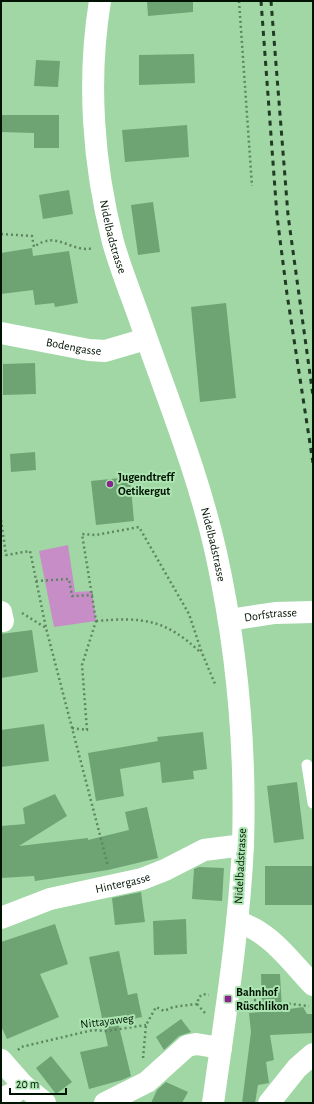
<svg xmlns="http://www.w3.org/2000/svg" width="314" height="1104" viewBox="0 0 314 1104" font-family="'Alegreya Sans',sans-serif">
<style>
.green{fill:#c78dc7}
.building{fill:#6ea373}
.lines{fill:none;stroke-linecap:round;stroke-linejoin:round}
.path{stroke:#5e8662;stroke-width:2.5;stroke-dasharray:2 3;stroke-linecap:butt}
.service{stroke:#fff;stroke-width:11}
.minor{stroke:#fff;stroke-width:22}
.tertiary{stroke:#fff;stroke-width:22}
.secondary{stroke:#fff;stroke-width:22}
.rail{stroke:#213a23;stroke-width:3;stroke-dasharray:5 5;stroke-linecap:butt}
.poi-dot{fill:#8a258d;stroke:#ace5b1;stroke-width:1.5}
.labels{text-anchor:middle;stroke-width:4;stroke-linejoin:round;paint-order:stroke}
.street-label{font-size:12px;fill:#011303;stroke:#ace5b1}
.poi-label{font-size:12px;font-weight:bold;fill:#011303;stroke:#ace5b1;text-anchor:start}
</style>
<rect width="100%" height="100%" fill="#a0d7a4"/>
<polygon class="green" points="68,545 75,592 92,591 96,621 54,627 39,551"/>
<g class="building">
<polygon points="147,1 193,1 193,12 148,16"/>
<polygon points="194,54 195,83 139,85 139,55"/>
<polygon points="36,60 60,61 58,87 34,86"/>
<polygon points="1,115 59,115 59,148 34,148 34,133 1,132"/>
<polygon points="187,125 189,157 125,162 122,130"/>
<polygon points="69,190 73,214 43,219 39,195"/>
<polygon points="153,202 160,252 138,255 131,205"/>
<polygon points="32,248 33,256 69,251 78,303 55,307 54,303 35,305 33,290 1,294 1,253"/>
<polygon points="226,303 236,398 200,402 191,307"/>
<polygon points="35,363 36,394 3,395 3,364"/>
<polygon points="35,452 36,470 11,472 10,454"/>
<polygon points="130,477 134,521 96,525 91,481"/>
<polygon points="32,630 38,672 1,678 1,634"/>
<polygon points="44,724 49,761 1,767 1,730"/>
<polygon points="203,732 207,769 193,771 194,779 162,783 160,762 120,769 124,796 96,801 88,753 158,741 157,737"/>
<polygon points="297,782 304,839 274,843 267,786"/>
<polygon points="55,794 67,816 19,846 88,838 88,840 129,830 125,812 147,807 158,858 108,870 35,881 34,876 1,878 1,826 25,824 23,808"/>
<rect x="265" y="866" width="48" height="39"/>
<polygon points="199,867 224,868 222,901 192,899 194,869"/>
<polygon points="141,892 145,922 115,925 112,898"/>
<polygon points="186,919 187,954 154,955 153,921"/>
<polygon points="55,924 68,964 40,974 59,1017 7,1039 1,1026 1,942"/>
<polygon points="119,951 128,995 137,993 142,1017 118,1022 131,1076 122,1080 89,1089 80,1052 108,1046 89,957"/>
<polygon points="261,974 280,974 282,1010 303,1007 307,1014 313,1014 313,1033 270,1035 274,1060 266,1062 269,1083 258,1085 255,1103 242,1103 251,1032 249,1013 262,1012"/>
<polygon points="181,1019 191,1032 179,1036 164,1050 156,1037"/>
<polygon points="51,1056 72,1082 56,1094 36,1068"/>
<polygon points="166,1082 188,1092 182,1103 151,1103 157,1090"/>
</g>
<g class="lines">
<g class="path">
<polyline points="239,1 252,186"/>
<path d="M 1,234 L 32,236 L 34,247 C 57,229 71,254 94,248"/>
<polyline points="1,520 6,555 30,551 46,628"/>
<polyline points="36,581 69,579 72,596 93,595"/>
<polyline points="22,613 46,628 108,866"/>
<path d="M 96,621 C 143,617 165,619 200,652"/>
<polyline points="72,728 87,730 82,665 96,621 82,534 96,535 139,527 189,614 202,653 215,684"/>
<polyline points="254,1000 309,1006"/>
<polyline points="246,1009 259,1008 269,1002"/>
<polyline points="205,1013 197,1004 199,997 203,994 209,995"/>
<polyline points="18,1050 21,1047 93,1030 106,1031 146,1025"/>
<polyline points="143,1058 146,1025 156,1007 164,1011 173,1007 197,1004"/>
</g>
<polyline class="service" points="307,765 313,803"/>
<g class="minor">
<polyline points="1,612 3,621"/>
<path id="s1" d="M 1,918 L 50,899 L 142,879 L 165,870 L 204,850 L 243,845"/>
<path d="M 237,922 C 269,930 291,962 313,985"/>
<polyline points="1,1060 23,1085 45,1103"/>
<polyline points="1,1099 14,1093 23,1085"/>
<polyline points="105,1103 147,1082 187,1046 196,1044 221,1048"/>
<polyline points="269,1103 297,1068 313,1054"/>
</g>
<g class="tertiary">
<path id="s2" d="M 1,333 L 89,350 L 105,351 L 146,339"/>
<path id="s3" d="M 229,620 L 275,613 L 313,612"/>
</g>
<path class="secondary" id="s4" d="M 100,1 C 87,80 93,164 113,242 C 120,267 130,292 139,317 C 166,395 198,472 216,553 C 237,648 246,747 243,845 C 239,931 225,1017 213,1103"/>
<g class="rail">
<polyline points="261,1 277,216 287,294 313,463"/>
<polyline points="271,1 288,215 313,396"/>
</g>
</g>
<g class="poi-dot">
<circle cx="110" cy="484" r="4"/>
<rect x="224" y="995" width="8" height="8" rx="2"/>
</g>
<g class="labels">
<g class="street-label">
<text dy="4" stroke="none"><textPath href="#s4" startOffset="238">Nidelbadstrasse</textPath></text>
<text dy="4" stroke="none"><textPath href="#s2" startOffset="74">Bodengasse</textPath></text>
<text dy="4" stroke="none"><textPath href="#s4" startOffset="562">Nidelbadstrasse</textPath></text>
<text dy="4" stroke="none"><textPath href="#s3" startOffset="42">Dorfstrasse</textPath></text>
<text transform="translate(240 866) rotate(-87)" y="4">Nidelbadstrasse</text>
<text dy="4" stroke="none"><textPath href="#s1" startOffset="127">Hintergasse</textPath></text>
<text transform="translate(107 1021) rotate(-7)" y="4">Nittayaweg</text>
</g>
<g class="poi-label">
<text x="118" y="481">Jugendtreff<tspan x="118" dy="14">Oetikergut</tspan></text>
<text x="236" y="996">Bahnhof<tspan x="236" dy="14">Rüschlikon</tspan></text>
</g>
</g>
<rect width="314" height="1104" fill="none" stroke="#011303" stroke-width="4"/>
<path d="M10 1088v6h56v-6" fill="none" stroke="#011303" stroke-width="2"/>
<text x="16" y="1088" font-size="12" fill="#011303" stroke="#ace5b1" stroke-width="3" paint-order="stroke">20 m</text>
</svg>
